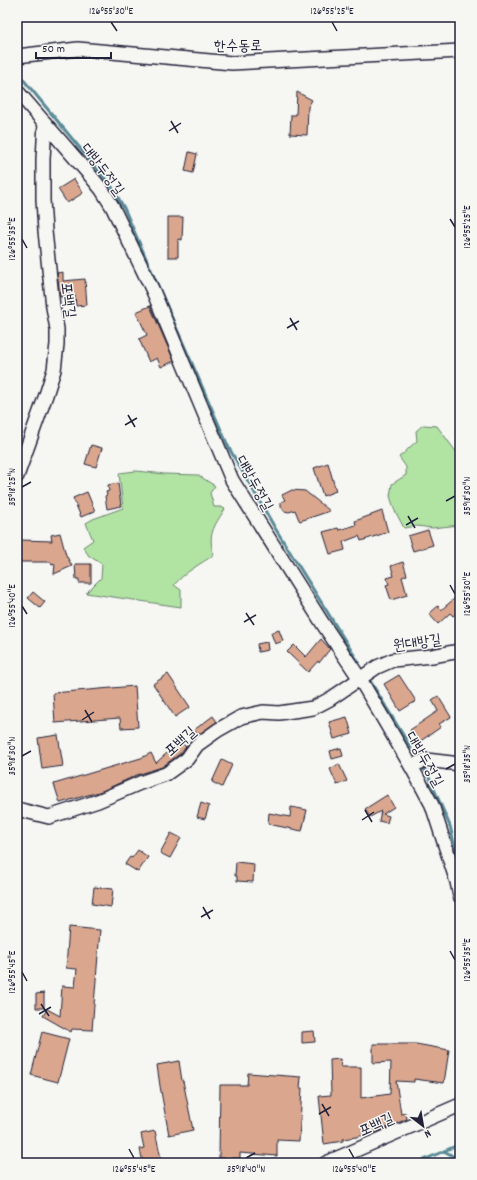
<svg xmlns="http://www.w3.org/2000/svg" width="477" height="1180" viewBox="0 0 477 1180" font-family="Dekko,'Poor Story',sans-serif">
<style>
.green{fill:#b1e3a3;stroke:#6a826f}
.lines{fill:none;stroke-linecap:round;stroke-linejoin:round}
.stream{stroke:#598a97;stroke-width:3}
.building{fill:#daa78e;stroke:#22223b}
.minor-casing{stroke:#22223b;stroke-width:16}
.minor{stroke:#f6f6f2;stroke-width:13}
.ticks{fill:none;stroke:#22223b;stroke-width:1.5}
.labels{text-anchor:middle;stroke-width:3;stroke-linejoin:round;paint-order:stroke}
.street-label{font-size:15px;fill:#22223b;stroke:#f6f6f2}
.neatline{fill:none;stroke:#22223b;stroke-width:1.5}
.ticks-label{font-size:10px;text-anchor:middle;fill:#22223b}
</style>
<rect width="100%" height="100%" fill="#f6f6f2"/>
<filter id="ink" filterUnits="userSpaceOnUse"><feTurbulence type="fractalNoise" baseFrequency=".025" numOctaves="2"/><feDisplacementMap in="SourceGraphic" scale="8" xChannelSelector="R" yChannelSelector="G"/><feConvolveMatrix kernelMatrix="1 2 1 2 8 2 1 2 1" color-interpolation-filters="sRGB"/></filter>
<g filter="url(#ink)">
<g class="green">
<path d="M 423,425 L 437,426 L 460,457 L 460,525 L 432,528 L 417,526 L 404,528 L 394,509 L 390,496 L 392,484 L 406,475 L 406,467 L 399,457 C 406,452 410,446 417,441 L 416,431 Z"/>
<path d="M 136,471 L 165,474 L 198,475 L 215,486 L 210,493 L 214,507 L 221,507 L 225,509 C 214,526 207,535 214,555 C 200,564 185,572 174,585 L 181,590 L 181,607 L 86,593 L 101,578 L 102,564 L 89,556 L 83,547 L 93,540 L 86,523 L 93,519 L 123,508 L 119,473 Z"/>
</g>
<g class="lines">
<g class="stream">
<polyline points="17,72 112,187 124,208 229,448 275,528 359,663"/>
<polyline points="369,679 411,748"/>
<polyline points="424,769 428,775 450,826 460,868"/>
<polyline points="444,1151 460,1160"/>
<polyline points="417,1163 460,1144"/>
</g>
</g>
<g class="building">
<polygon points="297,92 312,100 308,107 307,135 290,134 291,115 296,115"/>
<polygon points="189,152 197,154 193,173 185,171"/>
<polygon points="74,179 83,193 67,203 58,189"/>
<polygon points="168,217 183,217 182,240 178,239 178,257 168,257"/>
<polygon points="63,272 63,281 85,279 87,305 76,306 75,296 60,297 57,273"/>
<polygon points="150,306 174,361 161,367 157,358 149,362 139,339 147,335 136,312"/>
<polygon points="91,445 102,448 96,467 85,464"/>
<polygon points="328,463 336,491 323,496 314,468"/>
<polygon points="118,483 121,506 107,509 105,496 107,495 106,492 109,491 108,485"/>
<polygon points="292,490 305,491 330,511 300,521 299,520 295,510 289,512 284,511 281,506 281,502 285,500 282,495"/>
<polygon points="87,492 95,511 81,517 73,498"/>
<polygon points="382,511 388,532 361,541 359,536 343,542 345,550 330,554 323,532 338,528 339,530 356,525 355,521"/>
<polygon points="428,530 433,545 413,551 408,536"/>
<polygon points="60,533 66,555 72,566 54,574 55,564 52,565 51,562 20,562 20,540 52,541 51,535"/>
<polygon points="403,562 407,575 402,577 407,595 391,600 386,585 389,584 387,578 394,576 391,566"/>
<polygon points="75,564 91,564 91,583 79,583 79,579 76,579"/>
<polygon points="33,592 45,602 40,608 28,598"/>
<polygon points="460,594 460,611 453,616 450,613 438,624 429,614 438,606 441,610"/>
<polygon points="279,630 283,641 275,644 271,633"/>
<polygon points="321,639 330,649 319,663 318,661 308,672 287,652 294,645 306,657"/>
<polygon points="267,642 268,650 258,652 257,644"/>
<polygon points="168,674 190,707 175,717 153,684"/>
<polygon points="399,675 416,701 400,711 384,684"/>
<polygon points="135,686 138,727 121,728 120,718 55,723 53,693"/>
<polygon points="438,696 451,717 439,724 441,727 419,742 410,730 438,711 432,700"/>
<polygon points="213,716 217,722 198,735 194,730"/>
<polygon points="347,717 352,734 334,739 329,722"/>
<polygon points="58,735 63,766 42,769 38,738"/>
<polygon points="180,741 186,747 181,753 162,767 137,775 102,791 60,803 54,784 141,758 151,753 156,763"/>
<polygon points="341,748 343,756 332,759 330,751"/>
<polygon points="222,760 232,765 222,787 212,782"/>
<polygon points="339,764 347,781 337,785 330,769"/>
<polygon points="387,795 394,807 383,814 389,816 387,823 379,821 381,811 370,817 365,809"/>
<polygon points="201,803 209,806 205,819 197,817"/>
<polygon points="291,807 307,810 302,831 268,824 269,813 290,817"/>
<polygon points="171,833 181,838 170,858 160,853"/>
<polygon points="138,850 148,857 138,872 125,864 130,857 132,858"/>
<polygon points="236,862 254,864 253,882 237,881 237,876 235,876"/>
<polygon points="94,887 113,889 111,907 92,904"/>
<polygon points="69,927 100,930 92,1030 72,1029 71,1032 43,1016 47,1009 60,1016 62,986 75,987 77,969 66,968"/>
<polygon points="44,993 44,1008 36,1008 36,994"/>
<polygon points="314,1031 315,1042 302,1043 302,1032"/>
<polygon points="42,1032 69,1039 58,1082 31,1075"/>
<polygon points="373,1044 416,1044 449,1050 444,1083 414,1079 414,1082 396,1081 401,1114 406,1113 407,1119 372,1134 372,1133 356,1137 343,1139 343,1141 324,1144 319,1096 331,1095 330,1060 340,1059 341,1067 361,1067 361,1098 390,1094 391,1062 373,1063"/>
<polygon points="179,1061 182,1081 183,1081 193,1130 169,1135 160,1086 157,1065"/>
<polygon points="248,1073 301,1077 300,1088 302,1088 299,1141 277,1140 277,1156 240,1153 240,1158 219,1158 220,1085 247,1085"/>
<polygon points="155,1131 162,1163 143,1163 140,1149 144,1148 141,1134"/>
</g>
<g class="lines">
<defs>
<g id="minor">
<polyline points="17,56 78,49 232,63 460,51"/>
<polyline points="17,91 89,174 102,190 112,206 153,291 232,480 323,624 360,679 411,766 432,805 457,882 460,896"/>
<polyline points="17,476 46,395 54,370 57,344 57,329 53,307 45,231 43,200 43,159 45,123"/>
<polyline points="411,766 426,760 460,764"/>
<polyline points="17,810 21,810 49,817 98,801 140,783 166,774 187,759 197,745 218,730 241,717 263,712 279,713 313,708 330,699 377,667 393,660 432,656 460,651"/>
<polyline points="326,1163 460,1105"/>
</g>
</defs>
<use href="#minor" class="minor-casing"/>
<use href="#minor" class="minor"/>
</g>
</g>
<path class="ticks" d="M 111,22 L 117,31M 332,22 L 337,31M 171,121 L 178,133M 169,131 L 181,123M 450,219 L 455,227M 22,239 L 27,248M 290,318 L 297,330M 287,328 L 299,321M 128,415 L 135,427M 125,425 L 137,418M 22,487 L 31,482M 446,501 L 455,496M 408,516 L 415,528M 406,525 L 418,518M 450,585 L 455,594M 22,606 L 27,614M 246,613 L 254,625M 244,622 L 256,615M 85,710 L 92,722M 82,720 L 94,712M 22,756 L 31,751M 446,769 L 455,764M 365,810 L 372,822M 362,820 L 374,812M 203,907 L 210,919M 201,917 L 213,910M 450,951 L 455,960M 22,972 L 27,981M 41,1004 L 49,1016M 39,1014 L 51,1007M 322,1104 L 329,1116M 319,1114 L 331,1107M 129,1149 L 134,1158M 349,1149 L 354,1158M 246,1158 L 255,1153"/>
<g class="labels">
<g class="street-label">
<text x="238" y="50">한수동로</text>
<text transform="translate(103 169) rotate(53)" y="5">대방두정길</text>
<text transform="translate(69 300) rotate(83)" y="5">포백길</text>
<text transform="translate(255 483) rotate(61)" y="5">대방두정길</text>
<text transform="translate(417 642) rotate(-8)" y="5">원대방길</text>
<text transform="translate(180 741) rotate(-42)" y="5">포백길</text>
<text transform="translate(425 759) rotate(60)" y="5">대방두정길</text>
<text transform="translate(376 1124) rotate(-24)" y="5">포백길</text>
</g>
</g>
<rect width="477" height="1180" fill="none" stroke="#f6f6f2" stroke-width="44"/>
<g transform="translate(423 1126) rotate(149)" stroke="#f6f6f2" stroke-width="3" paint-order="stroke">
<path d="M0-3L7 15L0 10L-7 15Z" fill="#22223b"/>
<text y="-6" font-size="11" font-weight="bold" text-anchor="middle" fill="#22223b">N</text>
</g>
<path d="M36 52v6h75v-6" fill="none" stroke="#22223b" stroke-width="2"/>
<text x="42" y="52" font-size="12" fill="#22223b" stroke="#f6f6f2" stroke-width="3" paint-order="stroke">50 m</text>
<rect x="22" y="22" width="433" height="1136" class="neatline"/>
<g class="ticks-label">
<text x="111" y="14">126°55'30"E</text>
<text x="332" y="14">126°55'25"E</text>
<text transform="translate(466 227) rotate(-90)" y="4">126°55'25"E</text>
<text transform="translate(11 239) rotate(-90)" y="4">126°55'35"E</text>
<text transform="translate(11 487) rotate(-90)" y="4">35°18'25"N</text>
<text transform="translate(466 496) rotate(-90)" y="4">35°18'30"N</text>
<text transform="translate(466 594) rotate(-90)" y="4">126°55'30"E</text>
<text transform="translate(11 606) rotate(-90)" y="4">126°55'40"E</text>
<text transform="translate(11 756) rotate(-90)" y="4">35°18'30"N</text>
<text transform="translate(466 764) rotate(-90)" y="4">35°18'35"N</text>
<text transform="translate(466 960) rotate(-90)" y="4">126°55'35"E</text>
<text transform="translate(11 972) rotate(-90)" y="4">126°55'45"E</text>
<text x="134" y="1172">126°55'45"E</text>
<text x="246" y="1172">35°18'40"N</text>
<text x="354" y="1172">126°55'40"E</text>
</g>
</svg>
